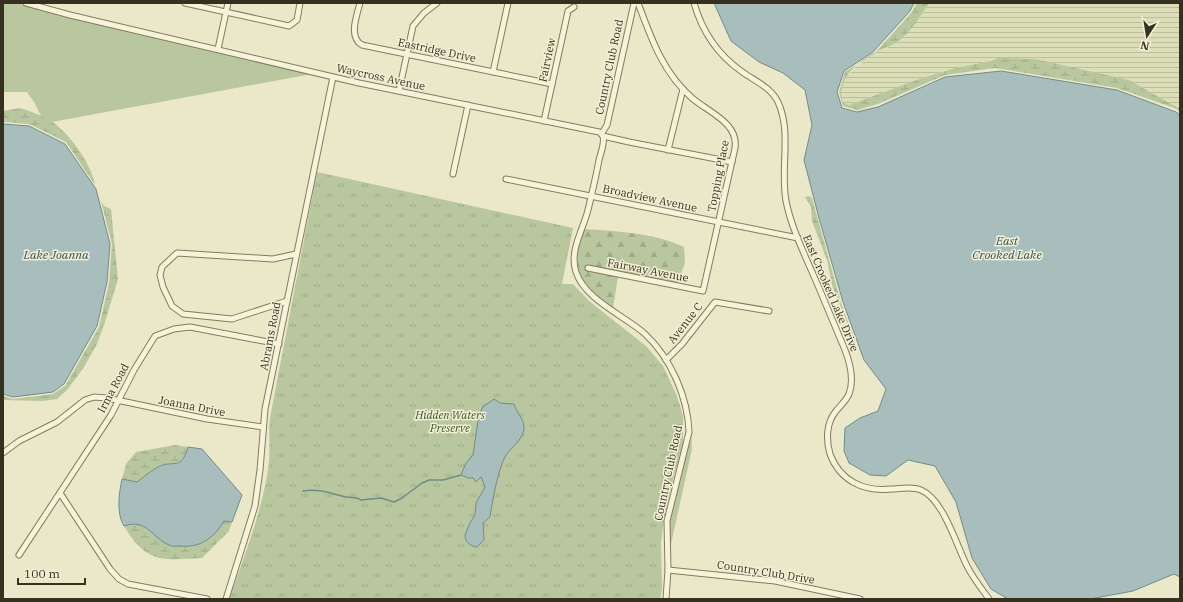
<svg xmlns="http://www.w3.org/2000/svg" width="1183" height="602" viewBox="0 0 1183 602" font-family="'IBM Plex Serif',serif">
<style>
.farmland{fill:url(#farmland-rules)}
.grass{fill:#b8c79d}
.forest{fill:url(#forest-firs)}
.wetland{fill:url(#wetland-marsh)}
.park{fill:url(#park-tufts)}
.water{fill:#a8bebd;stroke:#708c8b}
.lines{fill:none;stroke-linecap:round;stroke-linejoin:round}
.stream{stroke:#708c8b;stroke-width:1.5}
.minor-casing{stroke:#847b5f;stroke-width:7}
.minor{stroke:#f5f4da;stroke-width:5}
.labels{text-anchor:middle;stroke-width:3;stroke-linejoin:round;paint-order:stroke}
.street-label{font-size:11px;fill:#363021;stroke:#f2f0d6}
.park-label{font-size:11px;font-style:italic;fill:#3d502a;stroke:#f2f0d6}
.water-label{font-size:12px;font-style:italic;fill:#324e54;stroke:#f2f0d6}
</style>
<defs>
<pattern id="farmland-rules" width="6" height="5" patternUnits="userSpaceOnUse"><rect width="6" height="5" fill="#dbdeb6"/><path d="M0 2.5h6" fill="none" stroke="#bdbf9c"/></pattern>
<pattern id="forest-firs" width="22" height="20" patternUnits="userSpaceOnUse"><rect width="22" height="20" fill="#b8c79d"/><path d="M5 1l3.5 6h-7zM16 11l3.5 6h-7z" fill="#9fab87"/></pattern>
<pattern id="wetland-marsh" width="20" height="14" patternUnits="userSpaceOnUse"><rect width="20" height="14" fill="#b8c79d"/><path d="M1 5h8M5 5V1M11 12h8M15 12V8" fill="none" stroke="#9fab87"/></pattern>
<pattern id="park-tufts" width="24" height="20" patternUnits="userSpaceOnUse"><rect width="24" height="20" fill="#b8c79d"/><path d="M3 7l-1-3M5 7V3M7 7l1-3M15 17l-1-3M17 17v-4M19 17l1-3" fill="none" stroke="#9fab87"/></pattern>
</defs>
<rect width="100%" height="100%" fill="#eae8c8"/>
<polygon class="farmland" points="929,3 1180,3 1180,109 1129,80 998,58 991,61 956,68 922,78 849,105 843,103 840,96 841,85 845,78 857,66 876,52 886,49 919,19"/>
<g class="grass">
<polygon points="3,3 18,3 70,18 312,74 52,122 41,116 34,102 27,92 3,92"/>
<polygon points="691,433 692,449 669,553 669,521"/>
</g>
<path class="forest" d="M 584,229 C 617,231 654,233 684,247 L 685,263 L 677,284 L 630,276 L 618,277 L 613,308 C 578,284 570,269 584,229 Z"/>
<g class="wetland">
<path d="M 917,3 L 929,3 C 921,16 912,30 901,39 C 893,45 885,48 876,52 C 858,61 835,80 843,103 L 849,105 L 922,78 L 956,68 L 991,61 L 998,58 L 1035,59 L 1129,80 L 1180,109 L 1180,112 L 1177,109 L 1117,88 L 995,68 L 945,75 L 878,104 L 857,110 L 843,106 L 839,92 L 845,72 L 874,54 L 912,12 Z"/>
<path d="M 20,108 C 32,112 45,116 54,123 C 71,136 92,165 95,185 L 66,142 L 29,124 L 3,122 L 3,111 Z"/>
<polygon points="809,196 812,198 841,303 861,358 832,285 827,260 812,221 811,207 805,197"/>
<polygon points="101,201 104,206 111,209 118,279 105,322 97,344 84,367 67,390 57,399 43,401 3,400 3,396 13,399 53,394 65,386 99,327 109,283 112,244"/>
<path d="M 175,445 L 188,447 C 181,472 173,459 158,467 C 150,471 144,477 137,482 L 122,479 L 126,464 L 136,452 Z"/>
<path d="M 224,521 L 232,522 L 229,531 L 202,558 C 161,560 147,564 124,526 C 138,521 148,528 159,538 Z"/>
</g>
<path class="park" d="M 317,172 L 573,228 L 562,284 L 573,284 L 589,301 L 646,346 L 663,366 L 677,396 L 683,416 L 683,445 L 673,479 L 664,519 L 661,543 L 662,590 L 660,599 L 229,599 C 244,557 261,514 268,470 C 271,453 268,436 270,418 Z"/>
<g class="water">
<polygon points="714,3 914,3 910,11 873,52 844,71 837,92 842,108 857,112 878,107 945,77 1001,71 1117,90 1176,112 1180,115 1180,577 1174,574 1133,591 1090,599 1008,599 991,589 972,558 956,502 935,466 908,460 886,476 870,475 849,463 844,451 845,428 860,418 878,411 886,389 864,360 843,302 819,218 804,160 812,125 805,90 783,73 759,62 731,41"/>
<polygon points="3,124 29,126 65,144 96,189 110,244 107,282 97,326 64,384 53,392 13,397 3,394"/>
<path d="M 494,399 L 500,403 L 514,404 C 516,412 525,420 524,429 C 522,442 511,446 505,457 C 498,470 492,502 490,517 L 483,523 L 484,540 L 477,547 C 470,546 465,542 465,535 L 470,523 L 475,515 L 476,503 L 485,487 L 481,477 L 476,482 L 473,478 L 468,478 L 461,475 L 466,463 L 473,455 L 479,414 L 483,407 Z"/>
<path d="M 188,447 L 202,449 L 242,495 L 232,522 L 224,521 C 213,539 200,548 179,546 C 176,546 172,547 169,545 C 152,538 147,518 124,526 C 116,513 119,493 122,479 L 137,482 C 144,477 150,471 158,467 C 173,459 181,472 188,447 Z"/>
</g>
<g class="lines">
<path class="stream" d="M 303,491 C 318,488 332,494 346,497 C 352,498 357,497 361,500 L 381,498 L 394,502 L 402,498 L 422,483 L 429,480 L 443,480 L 461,475"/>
<defs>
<g id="minor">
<polyline points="26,3 70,15 359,83 599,132 603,136 629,142 732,162"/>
<polyline points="185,3 289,26 297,20 300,3"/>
<path d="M 360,3 C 357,15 348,37 362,45 L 552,84"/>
<path d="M 694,3 C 702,31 717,54 741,71 C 753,80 771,87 778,102 C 792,132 780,168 786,201 C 792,231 807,259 819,288 C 828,309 836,329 845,350 C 850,363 854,381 849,394 C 846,401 840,406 836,411 C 826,423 826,440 830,454 C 840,481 864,492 891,489 C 900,489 911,486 921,490 C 943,499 956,544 967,566 C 973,578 981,588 989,599"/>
<polyline points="218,49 228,3"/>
<polyline points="493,72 508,3"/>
<polyline points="399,91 413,26 424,13 437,3"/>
<polyline points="544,121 568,11 574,7"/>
<polyline points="602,133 607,125 634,3"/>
<path d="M 603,136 C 605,143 601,152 599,160 C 596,177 592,193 588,210 C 583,230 569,251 576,272 C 585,300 625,316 645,334 C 671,358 688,398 689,432 L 667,521 L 668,570 L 666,599"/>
<polyline points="668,150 683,89"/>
<polyline points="453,174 468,105"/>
<polyline points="506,179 798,238"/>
<path d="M 588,268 L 703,291 L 735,148 C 739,123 708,112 692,98 C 663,73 651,38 638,3"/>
<polyline points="287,301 232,319 183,314 172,306 163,287 160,275 162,267 177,253 273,259 296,254"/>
<polyline points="666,360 682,344 715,302 769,311"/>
<polyline points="3,453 19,441 57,422 85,400 94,397 107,398 207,419 263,427"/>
<polyline points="60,493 110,569 119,579 128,584 207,599"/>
<polyline points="19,555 111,415 134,370 155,336 174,329 190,327 279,344"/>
<polyline points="668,570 775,581 860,599"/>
<polyline points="226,599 255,506 260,470 265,409 333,77"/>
</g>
</defs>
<use href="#minor" class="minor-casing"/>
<use href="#minor" class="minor"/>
</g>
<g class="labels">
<g class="street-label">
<text transform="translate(437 50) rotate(12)" y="4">Eastridge Drive</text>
<text transform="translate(547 60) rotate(-78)" y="4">Fairview</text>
<text transform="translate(609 67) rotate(-78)" y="4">Country Club Road</text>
<text transform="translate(381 77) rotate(12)" y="4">Waycross Avenue</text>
<text transform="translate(718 176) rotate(-79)" y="4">Topping Place</text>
<text transform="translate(650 198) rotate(12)" y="4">Broadview Avenue</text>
<text transform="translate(648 270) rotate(11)" y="4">Fairway Avenue</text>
<text transform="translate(831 293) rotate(67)" y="4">East Crooked Lake Drive</text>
<text transform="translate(685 323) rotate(-52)" y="4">Avenue C</text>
<text transform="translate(270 336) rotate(-79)" y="4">Abrams Road</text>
<text transform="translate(113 388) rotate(-62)" y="4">Irma Road</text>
<text transform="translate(192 406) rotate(11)" y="4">Joanna Drive</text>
<text transform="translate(668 473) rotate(-78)" y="4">Country Club Road</text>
<text transform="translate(766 572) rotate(9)" y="4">Country Club Drive</text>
</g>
<g class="park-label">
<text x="450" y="419">Hidden Waters<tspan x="450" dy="13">Preserve</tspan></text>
</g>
<g class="water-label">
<text x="1007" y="245">East<tspan x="1007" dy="14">Crooked Lake</tspan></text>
<text x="56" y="259">Lake Joanna</text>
</g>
</g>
<rect width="1183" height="602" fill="none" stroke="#363021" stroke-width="8"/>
<g transform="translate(1147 36) rotate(192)" stroke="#f2f0d6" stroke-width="3" paint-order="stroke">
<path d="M0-3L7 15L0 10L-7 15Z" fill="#363021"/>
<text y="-6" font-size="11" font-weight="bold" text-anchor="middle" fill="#363021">N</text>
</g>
<path d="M18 578v6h67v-6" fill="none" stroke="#363021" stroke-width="2"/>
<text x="24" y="578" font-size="12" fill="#363021" stroke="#f2f0d6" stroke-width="3" paint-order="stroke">100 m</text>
</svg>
